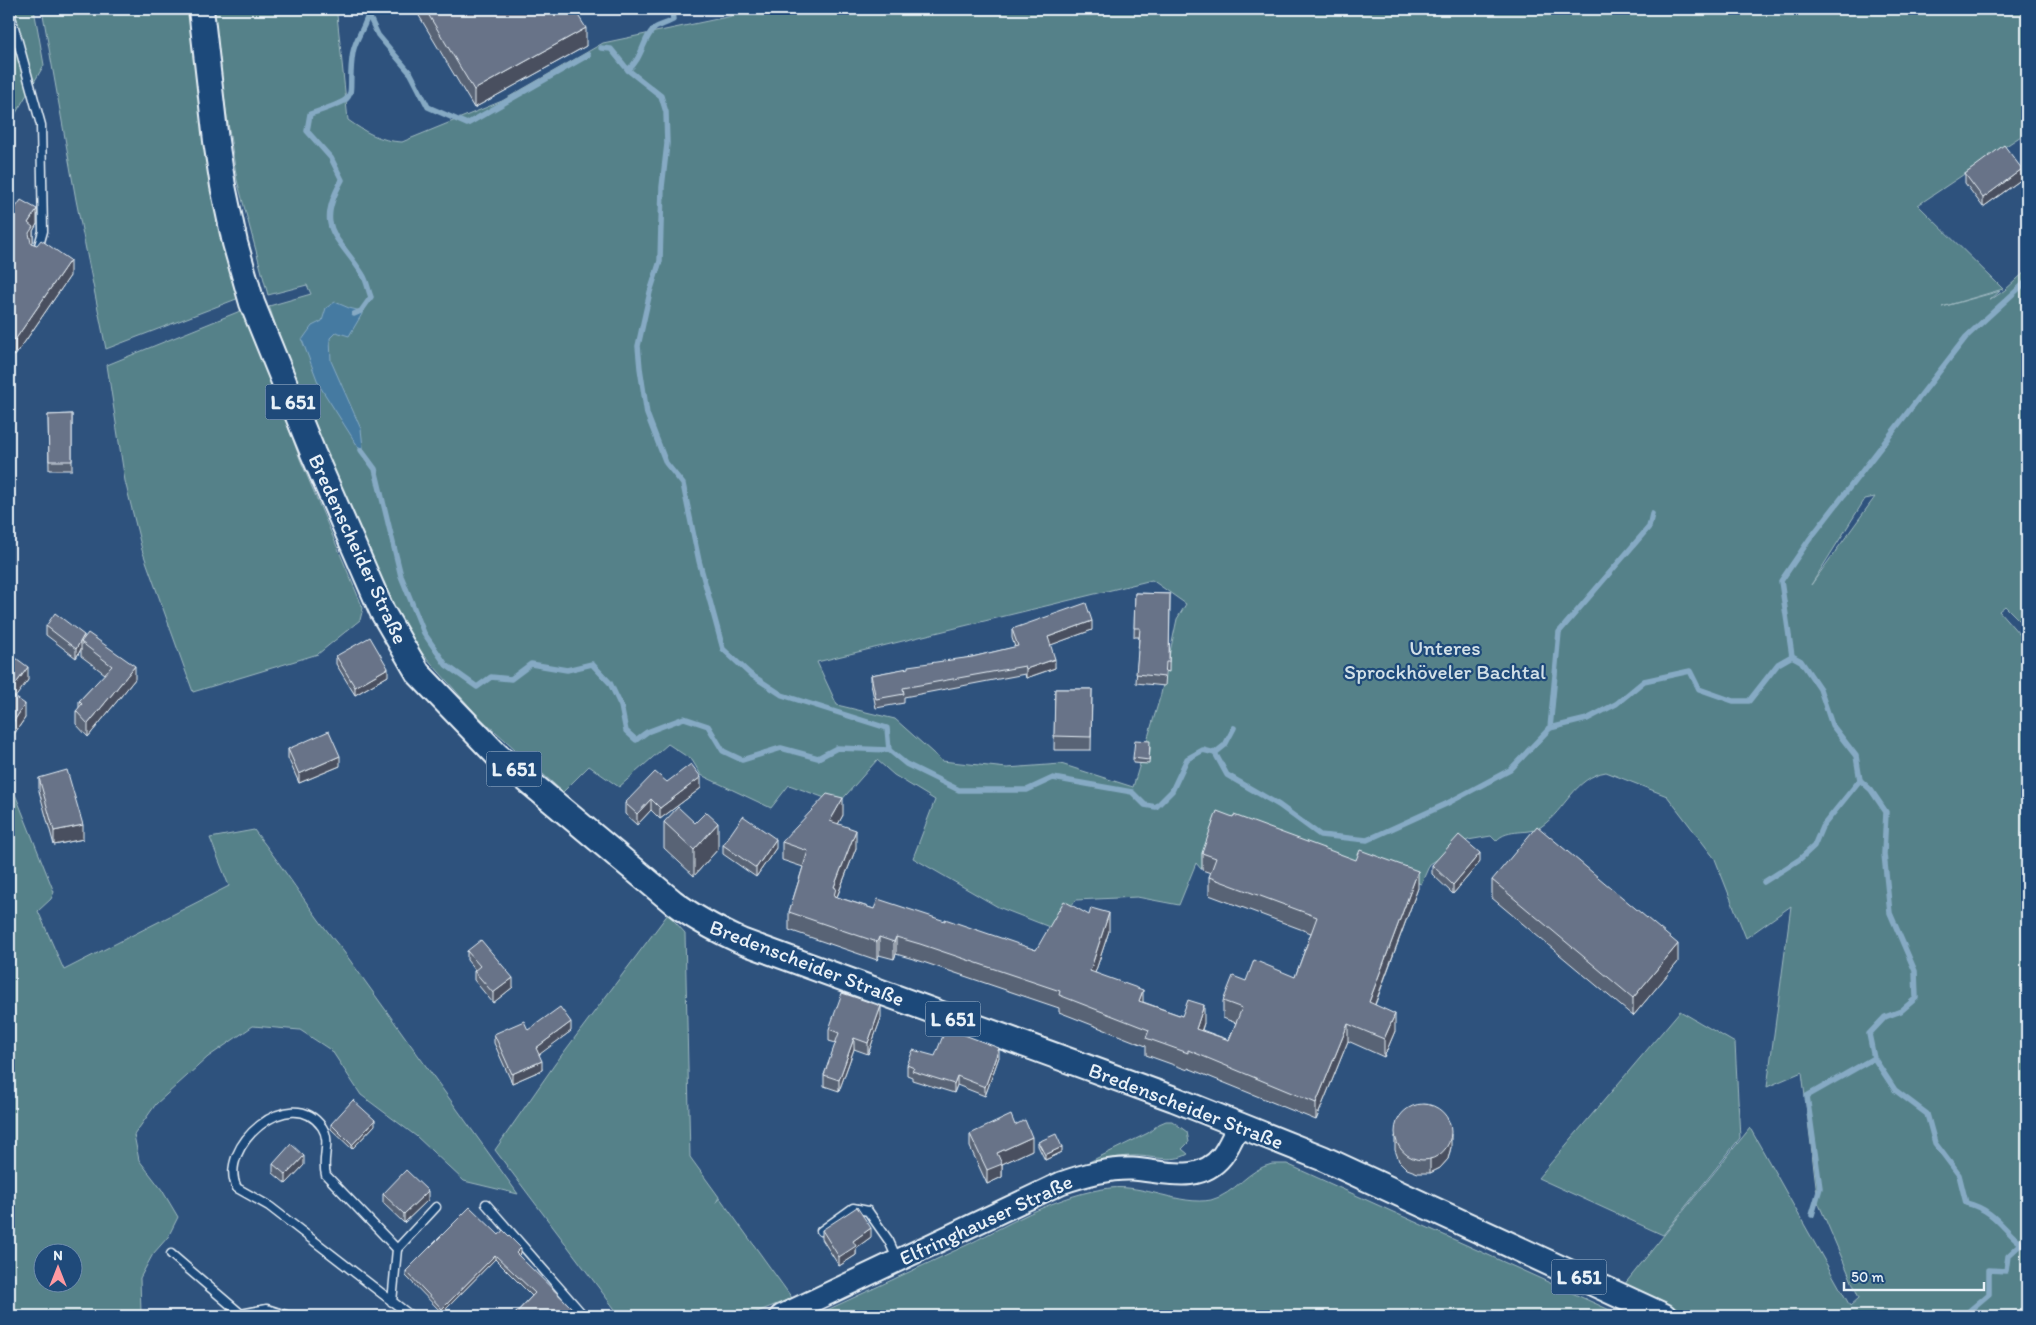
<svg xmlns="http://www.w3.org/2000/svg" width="2036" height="1325" viewBox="0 0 2036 1325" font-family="Itim,sans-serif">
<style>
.green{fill:#558189;stroke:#9eb9c0;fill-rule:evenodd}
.water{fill:#447aa1;stroke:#86aac4}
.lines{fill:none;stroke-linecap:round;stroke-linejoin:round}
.stream{stroke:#86aac4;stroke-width:5.5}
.service-casing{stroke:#e8f1f8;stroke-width:11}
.secondary-casing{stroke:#e8f1f8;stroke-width:25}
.primary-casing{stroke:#e8f1f8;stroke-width:28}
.service{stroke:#1f4a7a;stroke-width:8}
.secondary{stroke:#1f4a7a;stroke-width:21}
.primary{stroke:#1f4a7a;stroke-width:24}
.wall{fill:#596375;stroke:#e8f1f8}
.shaded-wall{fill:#49505f;stroke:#e8f1f8}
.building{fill:#687388;stroke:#e8f1f8}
.labels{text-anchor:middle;stroke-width:4.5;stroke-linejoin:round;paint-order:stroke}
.shield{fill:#1f4a7a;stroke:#acbfd2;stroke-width:1}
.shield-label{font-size:20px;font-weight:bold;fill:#e8f1f8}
.street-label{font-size:21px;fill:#e8f1f8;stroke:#1f4a7a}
.park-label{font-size:21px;fill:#d2e0e7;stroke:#1f4a7a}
</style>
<rect width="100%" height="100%" fill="#2e527d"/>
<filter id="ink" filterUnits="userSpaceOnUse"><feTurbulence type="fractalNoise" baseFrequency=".02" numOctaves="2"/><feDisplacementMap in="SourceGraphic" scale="10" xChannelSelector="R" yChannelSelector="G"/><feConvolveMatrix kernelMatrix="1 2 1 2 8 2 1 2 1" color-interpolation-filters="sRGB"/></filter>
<g filter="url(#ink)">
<g class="green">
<polygon points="9,9 34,9 44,65 9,125"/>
<polygon points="42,9 193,9 239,298 106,349 76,200"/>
<path d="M 210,9 L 339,9 L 337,15 L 348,120 C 365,132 380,141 402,142 L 502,101 L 603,43 L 765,9 L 2027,9 L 2027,132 L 1918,205 L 2003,289 L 1942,307 L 2000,291 L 1989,301 L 2005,290 L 2027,270 L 2027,628 L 2005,606 L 1999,611 L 2027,643 L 2027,1316 L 1694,1316 L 1624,1285 L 1750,1128 L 1850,1306 L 1859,1298 L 1818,1202 L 1802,1072 L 1767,1087 L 1791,906 L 1746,938 L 1715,859 L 1667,796 L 1606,772 C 1575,777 1565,810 1542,826 C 1529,836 1508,827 1496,841 L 1491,836 L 1468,840 L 1430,864 L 1421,884 L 1356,860 L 1347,871 L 1233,824 L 1201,869 L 1196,863 L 1179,905 L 1137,897 L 1076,900 L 1052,928 L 998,907 L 913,858 L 935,800 L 894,775 L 877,760 L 839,803 L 789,785 L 771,808 L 701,775 L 692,760 L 668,744 L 619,787 L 589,766 L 563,792 L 477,715 L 409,638 L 349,517 L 297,388 L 269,306 L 311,294 L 307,285 L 268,295 L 237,180 ZM 1875,497 L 1811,585 L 1865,499 ZM 1152,580 L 1186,604 L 1177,619 L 1161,694 L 1133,787 L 1061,764 L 1007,768 L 942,761 L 895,719 L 837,705 L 817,662 Z"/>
<polygon points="245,309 300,459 363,608 360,620 318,654 193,692 142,550 125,481 107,365"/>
<path d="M 9,779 L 54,892 L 51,899 L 38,911 L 64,970 L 229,886 L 210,838 L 254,830 C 286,870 311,913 344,952 L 518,1194 L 464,1181 L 416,1136 L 361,1095 L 332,1051 L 300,1030 L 253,1026 L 208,1057 L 156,1104 L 134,1135 L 139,1160 L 162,1190 L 178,1217 L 168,1237 L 153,1254 L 140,1278 L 141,1313 L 144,1316 L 9,1316 ZM 42,1252 L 72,1252 L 72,1282 L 42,1282 Z"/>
<polygon points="668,914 685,933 690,1157 719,1197 716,1203 720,1198 792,1298 747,1316 620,1316 495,1150 555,1064"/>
<polygon points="1680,1011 1735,1043 1740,1138 1663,1235 1538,1178"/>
<path d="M 1166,1121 L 1172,1121 L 1187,1132 L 1189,1142 L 1182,1149 L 1188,1154 C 1172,1164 1150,1155 1133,1156 C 1118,1156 1103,1160 1089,1162 L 1148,1133 L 1159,1124 Z"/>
<path d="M 1272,1164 L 1287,1164 L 1623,1316 L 814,1316 C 866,1292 918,1268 969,1244 C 1013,1222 1060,1194 1110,1188 C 1144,1184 1180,1206 1211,1200 C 1235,1194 1248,1169 1272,1164 Z"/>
</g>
<polygon class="water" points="335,302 349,308 361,311 362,314 349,336 336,332 330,338 331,361 361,429 364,456 319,385 302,340 312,326 322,321 326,308"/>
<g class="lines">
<g class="stream">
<polyline points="369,16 378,35 411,74 428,107 467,124 588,55"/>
<polyline points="601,48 611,49 628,70 661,96 666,112 667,144 662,187 660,261 650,292 638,346 640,368 647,414 666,463 683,484 699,561 723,649 750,674 782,695 887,728 889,750"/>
<path d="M 628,70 C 643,58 643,37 655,28 C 660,25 668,23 673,20 L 672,9"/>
<path d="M 354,314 L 361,311 L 371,297 C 368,290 367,281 363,275 C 338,235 314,230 342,180 L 331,158 L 307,131 L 310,114 C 366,96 345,100 353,52 C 356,36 368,24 369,9"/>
<path d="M 361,450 L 375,469 L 401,576 L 424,633 L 446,665 L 477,687 L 491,677 L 511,679 L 531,664 L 567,670 L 592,664 L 610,683 L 621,706 L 626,731 L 636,740 L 647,732 L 684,718 L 708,726 L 723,751 L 742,760 L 781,748 L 818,758 L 837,748 L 889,750 L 906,764 L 959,790 L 1027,790 L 1053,778 L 1132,792 L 1145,805 L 1156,807 L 1172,791 L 1187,759 L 1203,750 L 1215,753 L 1227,775 L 1279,805 L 1320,835 L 1367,840 L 1446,804 L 1510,770 L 1550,728 L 1587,719 L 1616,704 L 1644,681 L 1690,671 L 1699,689 L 1733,701 L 1749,701 L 1778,664 L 1792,656 L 1801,661 L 1820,689 L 1832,725 L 1856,756 L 1860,780 L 1871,790 L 1886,812 L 1884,854 L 1890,913 L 1915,971 L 1916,998 L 1901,1011 L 1885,1017 L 1869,1034 L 1874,1058 L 1895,1090 L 1927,1114 L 1935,1143 L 1959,1175 L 1966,1203 C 1998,1211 2003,1232 2027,1248"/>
<polyline points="1792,656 1781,581 1809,540 1966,337 2027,281"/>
<polyline points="1550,728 1559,632 1649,527 1652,514"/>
<polyline points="1215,753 1225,745 1234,728"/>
<polyline points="1764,882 1800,859 1814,846 1822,827 1860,780"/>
<polyline points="1812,1215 1820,1188 1807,1096 1874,1058"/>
<polyline points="1966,1316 1969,1311 1989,1294 1989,1270 2006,1271 2008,1256 2021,1244"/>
</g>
<defs>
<g id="service">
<polyline points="9,9 41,125 43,231 38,249"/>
<polyline points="486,1204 584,1316"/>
<polyline points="821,1231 853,1208 868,1211 889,1241 897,1259"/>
<polyline points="397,1249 436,1207"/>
<polyline points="171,1254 241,1314 267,1309 289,1316"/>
<path d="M 392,1302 L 397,1249 L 326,1175 C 321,1158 332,1142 322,1127 C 291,1082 216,1147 237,1188 L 269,1206 L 411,1316"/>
</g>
<path id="secondary" d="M 781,1316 L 1061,1183 C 1084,1175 1108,1168 1132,1169 C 1163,1171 1199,1185 1222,1156 C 1229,1147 1233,1135 1239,1126"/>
<path id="primary" d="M 201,9 L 216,141 L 223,186 L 235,243 L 252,303 L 313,453 L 382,611 L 418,673 L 497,755 L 673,902 C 694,918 717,930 741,941 L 1174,1099 L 1322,1158 L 1664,1316"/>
</defs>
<use href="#service" class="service-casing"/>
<use href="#secondary" class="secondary-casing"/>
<use href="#primary" class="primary-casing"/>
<use href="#service" class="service"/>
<use href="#secondary" class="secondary"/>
<use href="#primary" class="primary"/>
</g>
<g class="wall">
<polygon points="415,9 491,9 492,11 515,11 518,10 517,9 574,9 586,46 474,108"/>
<polygon points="1965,174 2022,179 1983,207 1965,183"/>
<polygon points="9,211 37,224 33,231 33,242 32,243 70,276 15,356 9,352"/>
<polygon points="72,414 72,470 49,470 48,415"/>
<polygon points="1135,593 1170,594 1169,672 1166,671 1165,686 1136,683 1139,637 1134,637"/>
<polygon points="46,626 84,638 135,679 88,737 76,724 76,711 79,708 79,701 105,674 81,656 81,649 76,658 46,635"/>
<polygon points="1012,629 1092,630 1050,645 1055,668 1026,678 1025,674 904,697 904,703 876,708 871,684 871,675 972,657 1015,647 1012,638"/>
<polygon points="9,653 28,680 15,697 25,718 12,737 9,734"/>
<polygon points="336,656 388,676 355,695 336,664"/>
<polygon points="1055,689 1092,689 1091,750 1054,750"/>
<polygon points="1150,746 1149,764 1133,763 1133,758"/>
<polygon points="288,749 340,766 299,783 288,758"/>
<polygon points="39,778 83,839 54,845 39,791"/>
<polygon points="667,782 701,788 660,819 651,810 637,825 625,814 625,803"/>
<polygon points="843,815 838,824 856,848 837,897 874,909 1036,950 1109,931 1095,973 1143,1002 1182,1016 1204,1023 1202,1030 1229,1040 1236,1023 1223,1018 1223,1001 1246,981 1295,977 1311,933 1209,895 1209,877 1211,873 1202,870 1202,853 1418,888 1375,1005 1395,1031 1384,1057 1348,1041 1316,1120 1188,1068 1188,1070 1146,1055 1146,1046 1059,1012 1059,1008 920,961 896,954 894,959 879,955 877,960 789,930 789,912 803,867 782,860 782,842"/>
<polygon points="664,822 718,849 694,876 664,848"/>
<polygon points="723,845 776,848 756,877 723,854"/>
<polygon points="1480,862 1453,894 1432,874 1432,865"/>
<polygon points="1492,880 1678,962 1633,1016 1492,898"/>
<polygon points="467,951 513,987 493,1003 474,980 474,971 475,970 467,960"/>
<polygon points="881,1018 868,1054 854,1049 839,1091 824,1086 824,1075 836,1043 829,1041 829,1029"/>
<polygon points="528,1030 571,1031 539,1054 542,1070 512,1083 494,1043 494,1034"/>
<polygon points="999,1057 985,1096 957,1085 954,1093 912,1080 912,1077 907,1075 907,1065"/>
<polygon points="331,1124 375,1125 352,1149 331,1129"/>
<polygon points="1015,1125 1032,1150 1002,1164 1002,1177 987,1184 970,1147 970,1134"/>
<polygon points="1395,1136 1451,1147 1448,1159 1440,1168 1430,1173 1418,1173 1407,1169 1399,1161 1395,1150"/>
<polygon points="1038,1142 1062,1152 1045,1160 1038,1146"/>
<polygon points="273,1164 304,1165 286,1184 273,1173"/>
<polygon points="383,1194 428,1200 404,1223 383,1203"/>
<polygon points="822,1230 871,1237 856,1248 856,1255 839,1266 822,1239"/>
<polygon points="499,1235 521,1253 518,1256 574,1314 573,1315 574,1316 514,1316 514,1315 532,1296 495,1259 442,1313 406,1276 406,1271"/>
</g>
<g class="shaded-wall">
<polygon points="586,28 586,46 474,108 474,90"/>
<polygon points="2022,169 2022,179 1983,207 1983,198"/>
<polygon points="37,209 37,224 33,231 33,242 29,248 28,223"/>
<polygon points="70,260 70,276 15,356 15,340"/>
<polygon points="1092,621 1092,630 1048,646 1048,637"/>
<polygon points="84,635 84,644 81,642 81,649 76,658 76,649"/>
<polygon points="1055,659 1055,668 1026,678 1026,669"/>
<polygon points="135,666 135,679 88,737 88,724"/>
<polygon points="28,667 28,680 9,706 9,693"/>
<polygon points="388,668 388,676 355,695 355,687"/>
<polygon points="25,704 25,718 12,737 12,724"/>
<polygon points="340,756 340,766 299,783 299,774"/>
<polygon points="701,777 701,788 660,819 660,808"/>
<polygon points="843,798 843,815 830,839 830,821"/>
<polygon points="651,799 651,810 637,825 637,814"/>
<polygon points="718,823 718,849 694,876 694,850"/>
<polygon points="83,825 83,839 54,845 54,831"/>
<polygon points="856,830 856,848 836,899 834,913 834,887"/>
<polygon points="776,839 776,848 756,877 756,868"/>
<polygon points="1480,853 1480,862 1453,894 1453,885"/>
<polygon points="1418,871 1418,888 1369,1020 1369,1002"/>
<polygon points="1109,913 1109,931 1090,988 1090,971"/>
<polygon points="879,937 879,955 877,960 877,942"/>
<polygon points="896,937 896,954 894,959 894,942"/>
<polygon points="1678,944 1678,962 1633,1016 1633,998"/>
<polygon points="513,978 513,987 493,1003 493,993"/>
<polygon points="1143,990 1143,1008 1139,1001"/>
<polygon points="1204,1005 1204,1023 1196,1046 1196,1029"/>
<polygon points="881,1006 881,1018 868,1054 868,1043"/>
<polygon points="1395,1014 1395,1031 1384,1057 1384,1039"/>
<polygon points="571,1022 571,1031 536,1057 536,1048"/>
<polygon points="1348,1024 1348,1041 1316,1120 1316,1103"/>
<polygon points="854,1038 854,1049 839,1091 839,1080"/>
<polygon points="999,1048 999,1057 985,1096 985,1087"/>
<polygon points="542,1061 542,1070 512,1083 512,1074"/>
<polygon points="957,1076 957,1085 954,1093 954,1084"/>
<polygon points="375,1120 375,1125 352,1149 352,1145"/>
<polygon points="1451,1134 1451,1147 1448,1159 1440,1168 1430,1173 1430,1159"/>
<polygon points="1032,1137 1032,1150 1002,1164 1002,1177 987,1184 987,1170 997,1153"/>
<polygon points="1062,1147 1062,1152 1045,1160 1045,1155"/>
<polygon points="304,1156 304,1165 286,1184 286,1175"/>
<polygon points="428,1191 428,1200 404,1223 404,1214"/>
<polygon points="871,1228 871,1237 856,1248 856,1255 839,1266 839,1257 853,1241"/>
<polygon points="521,1248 521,1253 516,1258 516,1253"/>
<polygon points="495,1255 495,1259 442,1313 442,1309"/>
</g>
<g class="building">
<polygon points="425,9 491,9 492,11 499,9 513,9 515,11 521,9 574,9 586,28 474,90"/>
<polygon points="2004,145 2022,169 1983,198 1965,174"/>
<polygon points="21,200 37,209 28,223 33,227 29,233 31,243 37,245 41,240 70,260 15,340 9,336 9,211 12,213"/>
<polygon points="72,414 72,461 49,461 48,415"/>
<polygon points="1135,593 1170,594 1169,662 1166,662 1165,677 1136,674 1140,628 1134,628"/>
<polygon points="1086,603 1092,621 1048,637 1055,659 1026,669 1025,666 903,688 904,694 876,699 871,675 908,668 908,666 972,657 1018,646 1012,629"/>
<polygon points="55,613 84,635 76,649 46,626"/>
<polygon points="88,633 135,666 88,724 76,711 82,704 79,701 112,666 81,642"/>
<polygon points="370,637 388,668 355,687 336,656"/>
<polygon points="9,653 28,667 9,693 25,704 12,724 9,721"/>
<polygon points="1055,689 1092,689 1091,737 1054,736"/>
<polygon points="329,731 340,756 299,774 288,749"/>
<polygon points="1135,740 1150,741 1149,760 1133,758"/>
<polygon points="691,764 701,777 660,808 651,799 637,814 625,803 655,772 667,782"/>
<polygon points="67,770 83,825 54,831 39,778"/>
<polygon points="827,794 843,798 830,821 856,830 834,887 836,888 834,896 874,909 878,899 945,921 945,919 1036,950 1064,901 1089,915 1091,908 1109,913 1090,971 1143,990 1139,1001 1182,1016 1188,1000 1204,1005 1196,1029 1229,1040 1242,1008 1223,1001 1233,976 1246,981 1254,960 1295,977 1317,917 1209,877 1216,858 1202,853 1217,811 1233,817 1234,815 1356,860 1360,850 1418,871 1369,1002 1395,1014 1384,1039 1348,1024 1316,1103 1188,1050 1188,1053 1146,1038 1149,1030 1059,995 1060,991 920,944 896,937 894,942 879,937 877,942 789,912 808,851 782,842"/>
<polygon points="678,807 695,823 706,812 718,823 694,850 664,822"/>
<polygon points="743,816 776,839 756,868 723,845"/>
<polygon points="1537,826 1678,944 1633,998 1492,880"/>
<polygon points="1459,835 1480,853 1453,885 1432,865"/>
<polygon points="481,940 513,978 493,993 474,971 480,966 467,951"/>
<polygon points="842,993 881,1006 868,1043 854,1038 839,1080 824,1075 839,1033 829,1029"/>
<polygon points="560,1007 571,1022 536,1048 542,1061 512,1074 494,1034 524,1021 528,1030"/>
<polygon points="946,1028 999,1048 985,1087 957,1076 954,1084 912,1071 914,1068 907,1065 913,1050 935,1056"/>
<polygon points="353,1100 375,1120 352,1145 331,1124"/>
<circle cx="1423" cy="1132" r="28"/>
<polygon points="1011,1115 1015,1125 1025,1120 1032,1137 997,1153 1002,1164 987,1170 970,1134"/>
<polygon points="1056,1134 1062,1147 1045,1155 1038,1142"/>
<polygon points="291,1144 304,1156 286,1175 273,1164"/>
<polygon points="406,1170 428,1191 404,1214 383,1194"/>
<polygon points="470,1207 499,1235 503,1230 521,1248 516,1253 574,1310 571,1313 574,1316 516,1316 514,1315 535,1293 495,1255 442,1309 406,1271"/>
<polygon points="857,1207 871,1228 853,1241 856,1246 839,1257 822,1230"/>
</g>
</g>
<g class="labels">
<g class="shield">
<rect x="265.5" y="384.5" width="55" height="35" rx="4"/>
<rect x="486.5" y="751.5" width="55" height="35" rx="4"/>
<rect x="925.5" y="1001.5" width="55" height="35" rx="4"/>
<rect x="1551.5" y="1259.5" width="55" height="35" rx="4"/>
</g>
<g class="shield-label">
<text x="293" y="409">L 651</text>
<text x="514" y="776">L 651</text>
<text x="953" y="1026">L 651</text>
<text x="1579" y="1284">L 651</text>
</g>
<g class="street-label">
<text transform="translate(358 549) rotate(65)" y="7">Bredenscheider Straße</text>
<text transform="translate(807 963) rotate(21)" y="7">Bredenscheider Straße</text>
<text transform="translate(1186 1106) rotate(21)" y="7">Bredenscheider Straße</text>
<text transform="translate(986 1220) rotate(-25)" y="7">Elfringhauser Straße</text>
</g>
<g class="park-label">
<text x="1445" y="655">Unteres<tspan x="1445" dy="24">Sprockhöveler Bachtal</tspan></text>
</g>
</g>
<rect width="2036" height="1325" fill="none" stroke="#1f4a7a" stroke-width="30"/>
<rect x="15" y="15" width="2006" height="1295" fill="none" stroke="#e8f1f8" stroke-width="2" filter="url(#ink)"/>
<g transform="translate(58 1268)"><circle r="24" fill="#1f4a7a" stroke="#6f8dac"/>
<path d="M0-4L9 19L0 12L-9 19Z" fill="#ff9aa2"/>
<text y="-8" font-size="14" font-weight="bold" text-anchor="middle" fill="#e8f1f8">N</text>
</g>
<path d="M1844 1282v8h140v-8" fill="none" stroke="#e8f1f8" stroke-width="2.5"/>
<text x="1851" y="1282" font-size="15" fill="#e8f1f8" stroke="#1f4a7a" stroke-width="4" paint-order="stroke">50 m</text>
</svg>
